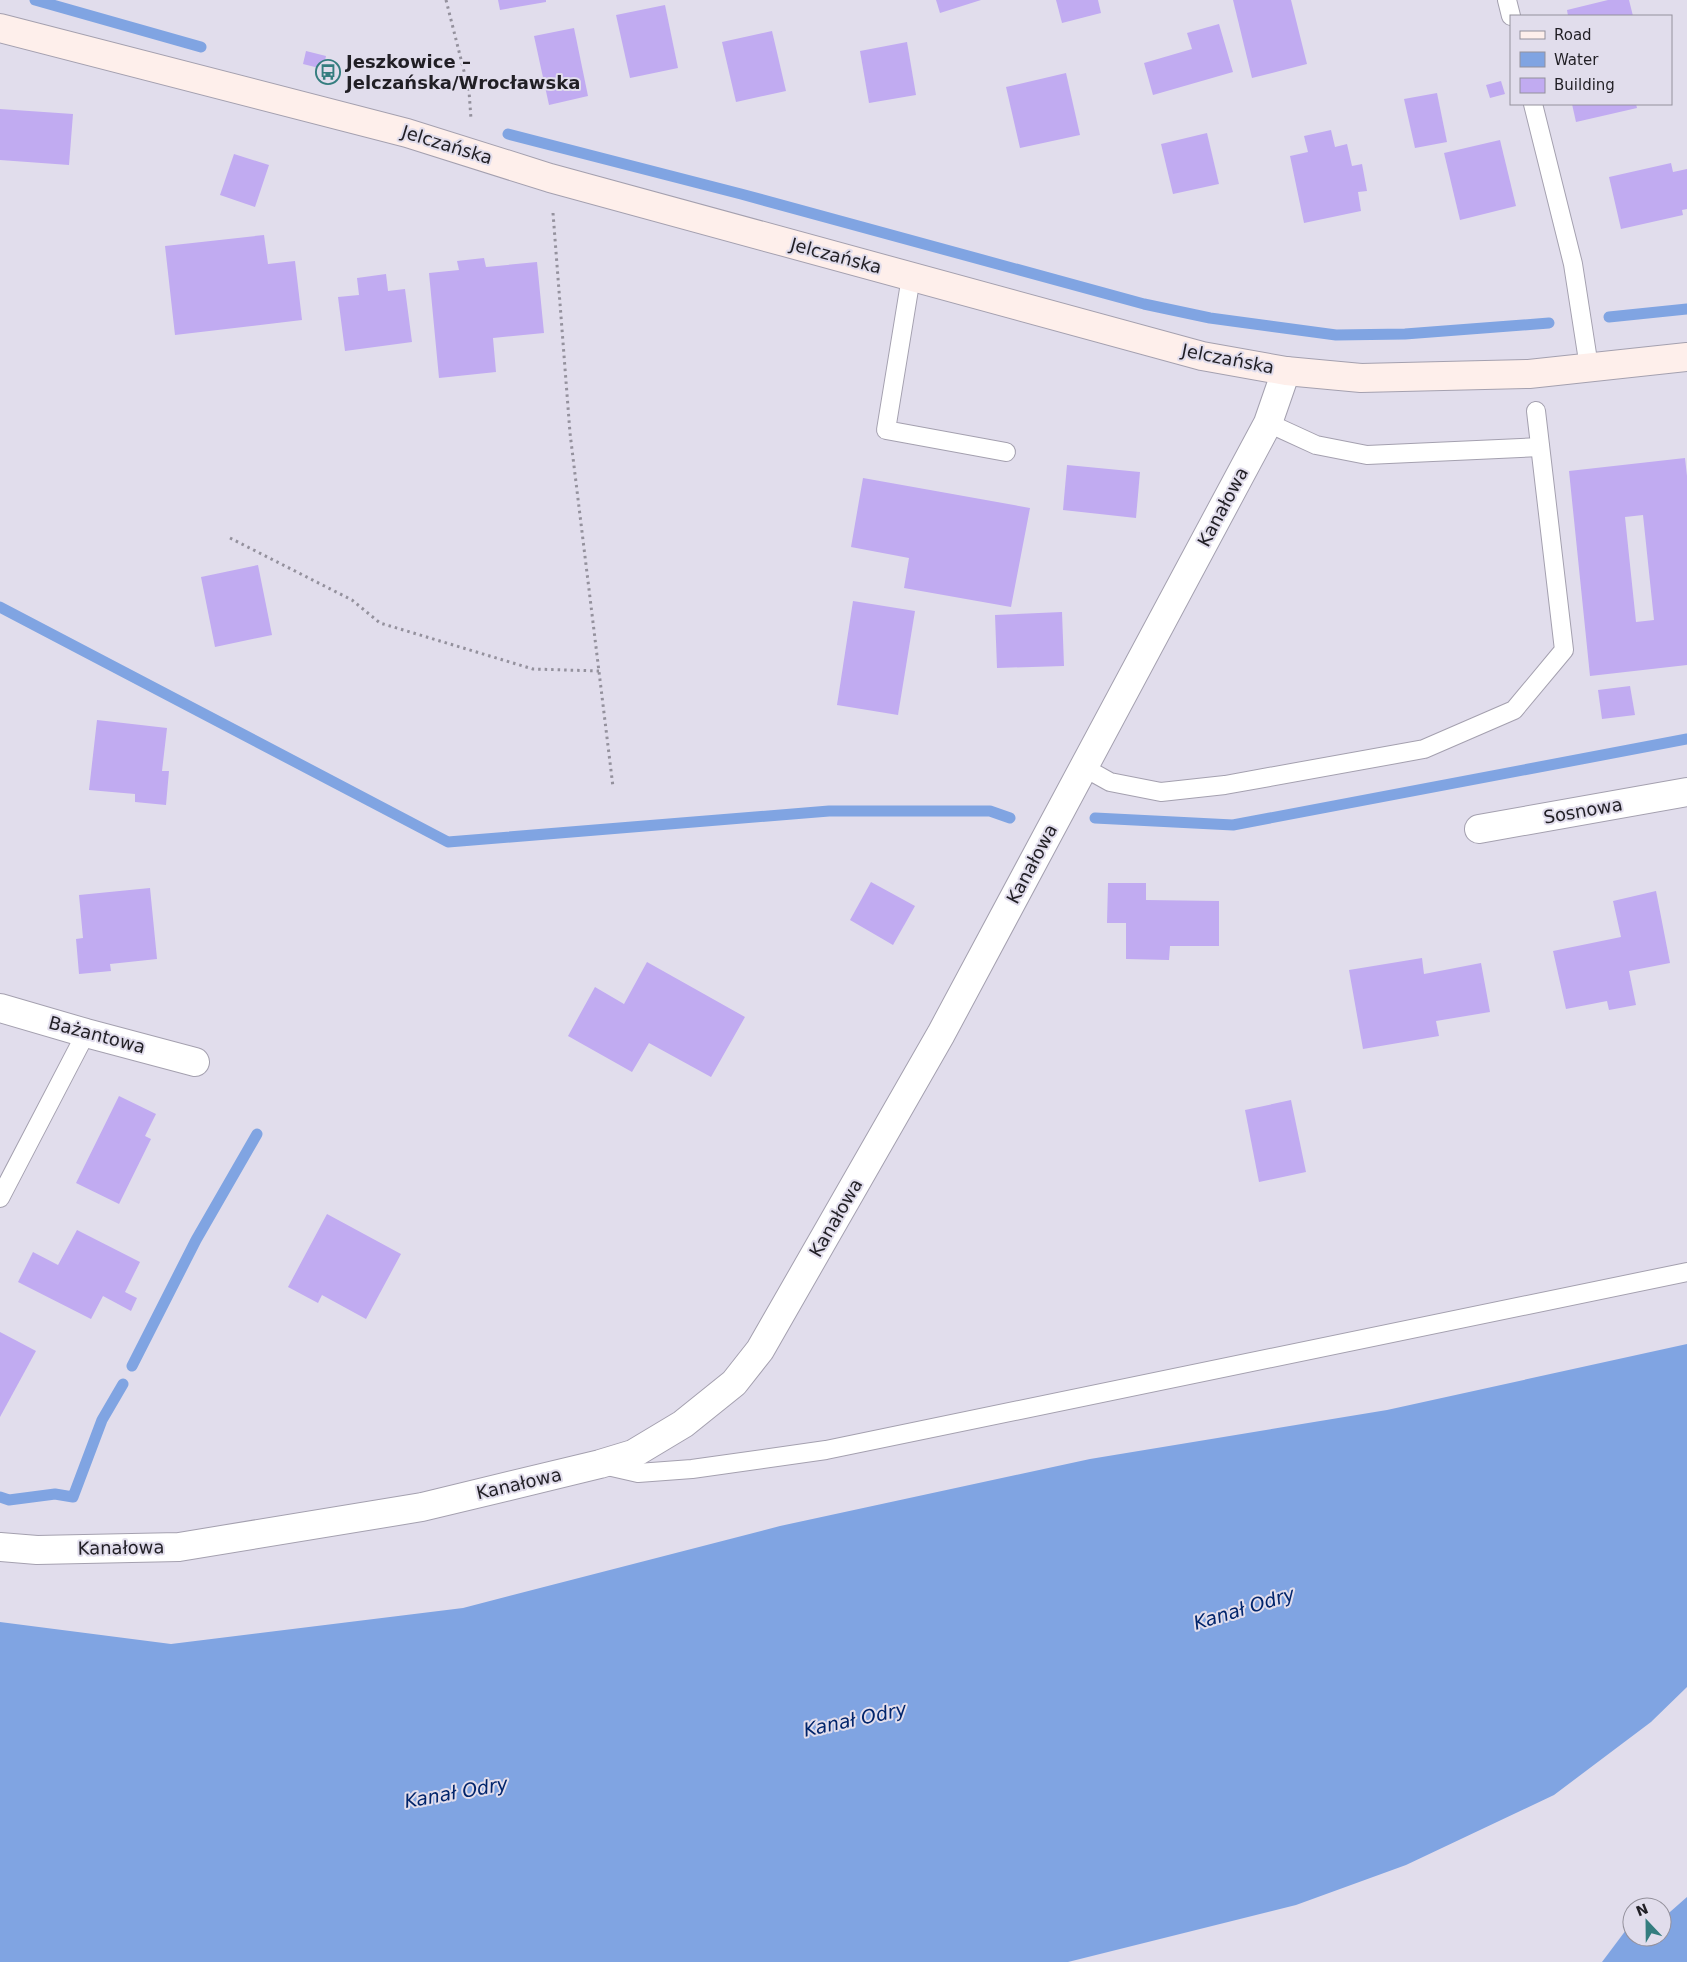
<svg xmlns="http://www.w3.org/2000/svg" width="1687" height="1962" viewBox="0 0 1687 1962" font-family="'DejaVu Sans',sans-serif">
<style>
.water{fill:#80a4e2}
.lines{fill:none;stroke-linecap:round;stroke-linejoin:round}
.stream{stroke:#80a4e2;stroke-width:11}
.building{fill:#c1abf1;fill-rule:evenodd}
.service-casing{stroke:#a4a0af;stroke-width:20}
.minor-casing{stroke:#a4a0af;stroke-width:30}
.secondary-casing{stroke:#a4a0af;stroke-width:30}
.path{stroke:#94919d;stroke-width:3;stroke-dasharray:2.5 4;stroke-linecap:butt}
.service{stroke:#fff;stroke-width:18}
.minor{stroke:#fff;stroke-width:28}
.secondary{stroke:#feefeb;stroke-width:28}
.labels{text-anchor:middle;stroke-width:4;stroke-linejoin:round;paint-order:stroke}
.poi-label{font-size:18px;font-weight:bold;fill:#211f25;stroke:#e1ddec;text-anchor:start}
.street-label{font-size:18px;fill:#211f25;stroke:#e1ddec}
.water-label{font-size:19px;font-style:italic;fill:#00246b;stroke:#e1ddec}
</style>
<rect width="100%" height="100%" fill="#e1ddec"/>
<g class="water">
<polygon points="1687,1344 1687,1687 1651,1722 1554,1795 1406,1865 1296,1905 1068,1962 0,1962 0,1622 171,1644 463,1608 780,1526 1090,1459 1387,1410"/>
<polygon points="1687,1897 1687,1962 1602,1962 1629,1926 1632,1925 1632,1937 1662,1937 1662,1919"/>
</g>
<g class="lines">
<g class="stream">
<polyline points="35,0 201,47"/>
<polyline points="508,134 741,194 1144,304 1210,318 1336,335 1405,334 1549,323"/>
<polyline points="1609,317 1687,309"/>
<polyline points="0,607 448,842 829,811 990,811 1010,818"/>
<polyline points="1095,818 1233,825 1687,739"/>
<polyline points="132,1366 196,1240 257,1134"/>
<polyline points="0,1497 9,1500 55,1494 73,1497 102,1420 123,1384"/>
</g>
</g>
<g class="building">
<polygon points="498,0 546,0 546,2 500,10"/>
<polygon points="936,0 981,0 940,13"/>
<polygon points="1056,0 1098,0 1101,13 1062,23"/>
<polygon points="1233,0 1291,0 1307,64 1252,78"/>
<polygon points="1608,0 1629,0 1633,16 1568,16 1567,10"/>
<polygon points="665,5 678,68 630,78 616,15"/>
<polygon points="1219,24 1233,72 1153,95 1144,63 1192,49 1187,33"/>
<polygon points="574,28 588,96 549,105 534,36"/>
<polygon points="772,31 786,91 736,102 722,42"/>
<polygon points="907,42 916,95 869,103 860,51"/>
<polygon points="306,51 326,56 323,69 303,64"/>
<polygon points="1066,73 1080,135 1020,148 1006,87"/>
<polygon points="1501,81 1505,94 1490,98 1486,85"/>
<polygon points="1437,93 1447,142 1415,148 1404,99"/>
<polygon points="1572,104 1636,104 1637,108 1576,122"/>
<polygon points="0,109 73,114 69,165 0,160"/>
<polygon points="1331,130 1335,147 1347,144 1352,166 1362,164 1367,191 1358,192 1361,211 1304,223 1290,156 1308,152 1304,136"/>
<polygon points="1207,133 1219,184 1173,194 1161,144"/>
<polygon points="1500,140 1516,206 1460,220 1444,153"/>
<polygon points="234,154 269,165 255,207 220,195"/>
<polygon points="1671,163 1673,172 1687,169 1687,209 1682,210 1683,215 1621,229 1609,177"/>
<polygon points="264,235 268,264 295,261 302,320 175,335 165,246"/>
<polygon points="484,258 486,267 537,262 544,333 493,338 496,372 439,378 429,273 459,270 457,261"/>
<polygon points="386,274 388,291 405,289 412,342 345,351 338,297 359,295 357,278"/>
<path d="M 1685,458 L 1687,476 L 1687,665 L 1590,676 L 1569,471 ZM 1643,515 L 1654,620 L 1636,622 L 1625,517 Z"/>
<polygon points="1067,465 1140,472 1136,518 1063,510"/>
<polygon points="863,478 1030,508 1011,607 904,588 909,558 851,547"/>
<polygon points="258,565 272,635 215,647 201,577"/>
<polygon points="853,601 915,611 898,715 837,705"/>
<polygon points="1062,612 1064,666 997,668 995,615"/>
<polygon points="1630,686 1635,715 1602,719 1598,690"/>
<polygon points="97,720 167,728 162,771 169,771 166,805 135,802 135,794 89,790"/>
<polygon points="871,882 915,906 893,945 850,920"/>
<polygon points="1108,883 1146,883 1146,900 1219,901 1219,946 1170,946 1169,960 1126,959 1126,923 1107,923"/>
<polygon points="150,888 157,959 110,964 111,971 79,974 76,939 83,938 79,895"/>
<polygon points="1656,891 1670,963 1629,971 1636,1005 1609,1010 1607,1001 1566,1009 1553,951 1621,937 1613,901"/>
<polygon points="1422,958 1424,974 1481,963 1490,1012 1436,1021 1439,1036 1363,1049 1349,970"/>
<polygon points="647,962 745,1017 711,1077 649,1043 632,1072 568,1036 595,987 624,1004"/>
<polygon points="119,1096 156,1114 145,1136 151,1139 119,1204 76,1183"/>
<polygon points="1291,1100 1306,1172 1259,1182 1245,1110"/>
<polygon points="327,1214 401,1254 366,1319 322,1295 318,1303 288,1287"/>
<polygon points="77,1230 140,1262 125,1292 137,1298 131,1311 103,1296 91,1319 18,1282 33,1252 58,1265"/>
<polygon points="0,1332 36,1351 0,1417"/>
</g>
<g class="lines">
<defs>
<g id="service">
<polyline points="1507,0 1511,16"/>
<polyline points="1533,104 1573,264 1589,367"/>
<polyline points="911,277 886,430 1006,452"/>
<polyline points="1268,423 1316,445 1367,455 1540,447"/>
<polyline points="1083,767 1110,782 1161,792 1225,785 1424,749 1514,710 1564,650 1536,411"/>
<polyline points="0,1198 86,1033"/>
<polyline points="603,1465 638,1473 692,1469 826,1450 1687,1272"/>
</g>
<g id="minor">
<polyline points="1479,829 1687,792"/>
<polyline points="0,1008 86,1033 195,1062"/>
<polyline points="0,1547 37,1550 179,1547 422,1507 600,1464 633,1454 683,1424 734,1383 760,1350 941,1034 1268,423 1286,371"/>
</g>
<polyline id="secondary" points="0,28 407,133 550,178 1202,356 1286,371 1361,378 1529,374 1687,357"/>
</defs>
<use href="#service" class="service-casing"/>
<use href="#minor" class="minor-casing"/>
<use href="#secondary" class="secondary-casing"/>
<g class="path">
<polyline points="446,0 469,91 471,119"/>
<polyline points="553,213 570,433 613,787"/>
<polyline points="230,538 352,600 380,623 533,669 599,671"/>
</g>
<use href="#service" class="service"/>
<use href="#minor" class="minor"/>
<use href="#secondary" class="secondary"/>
</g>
<defs>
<symbol id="bus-ring" viewBox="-11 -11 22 22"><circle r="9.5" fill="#e1ddec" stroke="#347d7f" stroke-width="1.5"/><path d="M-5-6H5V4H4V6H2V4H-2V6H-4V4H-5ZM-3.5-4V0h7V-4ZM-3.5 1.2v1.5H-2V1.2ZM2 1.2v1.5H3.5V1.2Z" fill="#347d7f"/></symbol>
</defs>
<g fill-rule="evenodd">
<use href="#bus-ring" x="314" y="58" width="28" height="28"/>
</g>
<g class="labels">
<g class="poi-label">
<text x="346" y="68">Jeszkowice –<tspan x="346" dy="21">Jelczańska/Wrocławska</tspan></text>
</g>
<g class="street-label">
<text transform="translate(447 145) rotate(17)" y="6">Jelczańska</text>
<text transform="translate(836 256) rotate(15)" y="6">Jelczańska</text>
<text transform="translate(1228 359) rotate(11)" y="6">Jelczańska</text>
<text transform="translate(1223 507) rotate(-62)" y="6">Kanałowa</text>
<text transform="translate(1583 811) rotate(-10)" y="6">Sosnowa</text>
<text transform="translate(1032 864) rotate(-62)" y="6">Kanałowa</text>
<text transform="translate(97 1035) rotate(15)" y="6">Bażantowa</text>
<text transform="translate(836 1218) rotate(-60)" y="6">Kanałowa</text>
<text transform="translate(519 1484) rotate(-13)" y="6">Kanałowa</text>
<text transform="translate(121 1548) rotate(-1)" y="6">Kanałowa</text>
</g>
<g class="water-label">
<text transform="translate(1244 1608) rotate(-17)" y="7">Kanał Odry</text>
<text transform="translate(855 1719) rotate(-12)" y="7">Kanał Odry</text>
<text transform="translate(456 1792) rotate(-10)" y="7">Kanał Odry</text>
</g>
</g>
<rect x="1510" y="15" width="162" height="90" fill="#e1ddec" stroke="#94919c"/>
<rect x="1520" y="31" width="25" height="8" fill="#feefeb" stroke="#94919c"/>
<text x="1554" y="40" font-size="15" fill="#211f25">Road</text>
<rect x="1520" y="52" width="25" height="15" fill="#80a4e2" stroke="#94919c"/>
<text x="1554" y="65" font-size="15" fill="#211f25">Water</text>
<rect x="1520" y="78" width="25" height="15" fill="#c1abf1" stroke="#94919c"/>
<text x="1554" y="90" font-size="15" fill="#211f25">Building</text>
<g transform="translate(1647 1922) rotate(338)"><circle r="24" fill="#e1ddec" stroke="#94919c"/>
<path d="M0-4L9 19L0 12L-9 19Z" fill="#347d7f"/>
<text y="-8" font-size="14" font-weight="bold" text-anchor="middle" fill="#211f25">N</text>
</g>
</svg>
